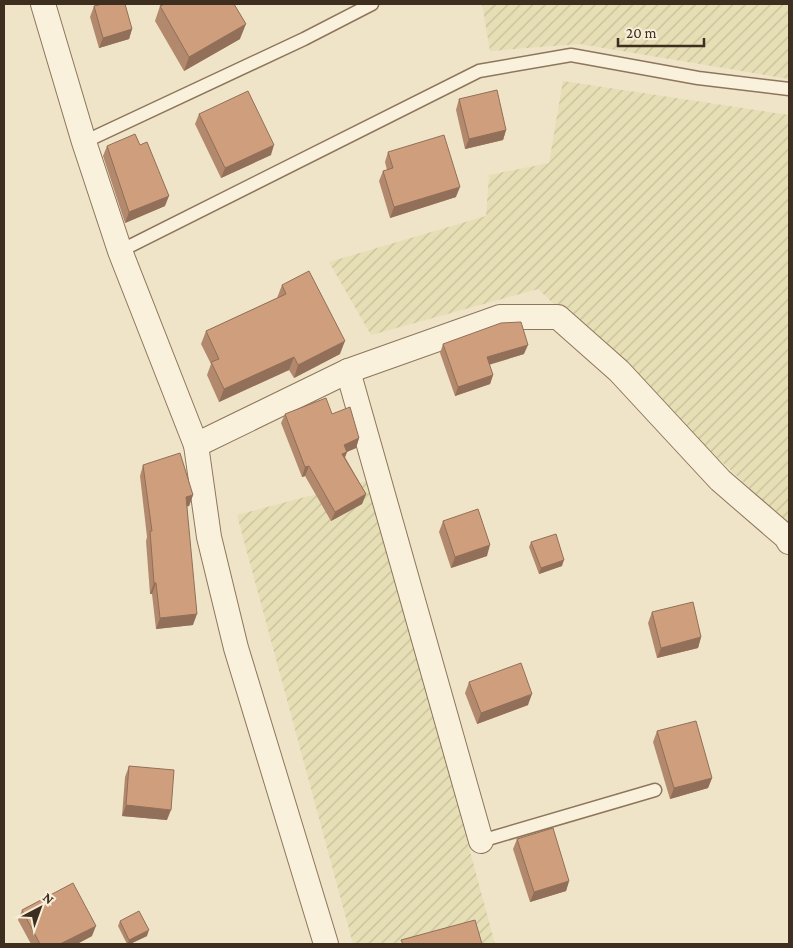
<svg xmlns="http://www.w3.org/2000/svg" width="793" height="948" viewBox="0 0 793 948" font-family="'Crimson Pro',serif">
<style>
.farmland{fill:url(#farmland-furrows)}
.lines{fill:none;stroke-linecap:round;stroke-linejoin:round}
.service-casing{stroke:#8d765c;stroke-width:15}
.minor-casing{stroke:#8d765c;stroke-width:26}
.service{stroke:#faf1dc;stroke-width:12}
.minor{stroke:#faf1dc;stroke-width:24}
.wall{fill:#b2896c}
.shaded-wall{fill:#916f58}
.building{fill:#cf9f7d;stroke:#916f58}
</style>
<defs>
<pattern id="farmland-furrows" width="10" height="10" patternUnits="userSpaceOnUse" patternTransform="scale(1.25)"><rect width="10" height="10" fill="#e6deb5"/><path d="M-1 1l2-2M0 10L10 0M9 11l2-2" fill="none" stroke="#c6bf9b"/></pattern>
</defs>
<rect width="100%" height="100%" fill="#f0e4c8"/>
<g class="farmland">
<polygon points="482,4 789,4 789,79 580,44 490,51"/>
<polygon points="563,81 789,115 789,525 538,289 371,335 329,262 486,216 489,175 549,163"/>
<polygon points="370,480 495,944 353,944 237,515"/>
</g>
<g class="lines">
<defs>
<g id="service">
<polyline points="84,142 304,39 372,4"/>
<polyline points="120,251 479,71 571,55 698,78 789,89"/>
<polyline points="481,841 655,790"/>
</g>
<g id="minor">
<polyline points="43,4 84,142 120,251 196,445 209,537 236,648 326,944"/>
<polyline points="348,371 481,841"/>
<polyline points="196,445 348,371 500,317 558,317 619,371 720,480 786,537 789,542"/>
</g>
</defs>
<use href="#service" class="service-casing"/>
<use href="#minor" class="minor-casing"/>
<use href="#service" class="service"/>
<use href="#minor" class="minor"/>
</g>
<g class="wall">
<polygon points="94,6 132,29 129,39 99,48 90,17"/>
<polygon points="160,6 240,39 184,71 155,21"/>
<polygon points="459,99 506,130 503,140 465,149 456,110"/>
<polygon points="199,114 271,155 221,178 195,124"/>
<polygon points="140,145 165,206 125,223 103,156 107,146"/>
<polygon points="388,152 456,197 390,218 379,181 383,171 387,170 385,162"/>
<polygon points="282,285 340,354 294,378 289,370 219,402 207,375 211,364 201,344 206,331 277,298"/>
<polygon points="443,344 524,354 489,365 493,375 490,384 455,396 440,353"/>
<polygon points="285,414 332,414 359,438 356,448 347,452 345,457 366,494 362,504 331,521 305,476 302,477 281,423"/>
<polygon points="143,465 193,495 189,506 187,506 193,625 156,629 152,594 150,594 146,541 147,537 140,476"/>
<polygon points="443,521 487,556 451,568 439,532"/>
<polygon points="531,542 562,566 539,574 529,547"/>
<polygon points="652,612 701,637 698,648 657,658 648,623"/>
<polygon points="469,682 528,705 477,724 465,693"/>
<polygon points="657,731 712,778 708,788 670,799 653,742"/>
<polygon points="129,766 167,820 122,816 125,777"/>
<polygon points="517,839 569,881 566,891 530,902 513,849"/>
<polygon points="22,910 92,936 77,944 31,944 18,920"/>
<polygon points="120,921 147,936 130,944 127,944 118,926"/>
</g>
<g class="shaded-wall">
<polygon points="246,24 240,39 184,71 189,57"/>
<polygon points="132,29 129,39 99,48 103,38"/>
<polygon points="506,130 503,140 465,149 469,139"/>
<polygon points="274,145 271,155 221,178 225,168"/>
<polygon points="460,187 456,197 390,218 394,207"/>
<polygon points="169,196 165,206 125,223 129,212"/>
<polygon points="345,341 340,354 294,378 298,365"/>
<polygon points="528,345 524,354 484,366 487,357"/>
<polygon points="294,357 289,370 219,402 224,389"/>
<polygon points="493,375 490,384 455,396 458,387"/>
<polygon points="359,438 356,448 344,453 347,452 343,462 339,463 344,445"/>
<polygon points="309,466 305,476 302,477 305,467"/>
<polygon points="366,494 362,504 331,521 335,512"/>
<polygon points="193,495 189,506 182,508 186,497"/>
<polygon points="490,545 487,556 451,568 455,557"/>
<polygon points="564,560 562,566 539,574 541,568"/>
<polygon points="154,583 156,583 152,594 150,594"/>
<polygon points="197,614 193,625 156,629 160,618"/>
<polygon points="701,637 698,648 657,658 661,648"/>
<polygon points="532,694 528,705 477,724 481,713"/>
<polygon points="712,778 708,788 670,799 674,788"/>
<polygon points="126,805 171,810 167,820 122,816"/>
<polygon points="569,881 566,891 530,902 534,892"/>
<polygon points="96,926 92,936 77,944 60,944"/>
<polygon points="149,930 147,936 130,944 128,944 129,940"/>
</g>
<g class="building">
<polygon points="102,4 125,4 132,29 103,38 94,6"/>
<polygon points="165,4 234,4 246,24 189,57 160,6"/>
<polygon points="497,90 506,130 469,139 459,99"/>
<polygon points="248,91 274,145 225,168 199,114"/>
<polygon points="135,134 140,145 147,142 169,196 129,212 107,146"/>
<polygon points="444,135 460,187 394,207 383,171 393,168 388,152"/>
<polygon points="309,271 345,341 298,365 294,357 224,389 211,362 219,359 206,331 286,294 282,285"/>
<polygon points="521,322 528,345 487,357 493,375 458,387 443,344 501,323"/>
<polygon points="326,398 332,414 350,407 359,438 344,445 347,452 342,454 366,494 335,512 309,466 305,467 285,414"/>
<polygon points="180,453 193,495 186,497 197,614 160,618 156,583 154,583 150,531 152,531 143,465"/>
<polygon points="478,509 490,545 455,557 443,521"/>
<polygon points="556,534 564,560 541,568 531,542"/>
<polygon points="693,602 701,637 661,648 652,612"/>
<polygon points="521,663 532,694 481,713 469,682"/>
<polygon points="696,721 712,778 674,788 657,731"/>
<polygon points="129,766 174,770 171,810 126,805"/>
<polygon points="553,828 569,881 534,892 517,839"/>
<polygon points="73,883 96,926 60,944 40,944 22,910"/>
<polygon points="139,911 149,930 129,940 120,921"/>
<polygon points="475,920 482,944 403,944 401,940"/>
</g>
<rect width="793" height="948" fill="none" stroke="#3d2e20" stroke-width="10"/>
<g transform="translate(40 908) rotate(41)" stroke="#f7eed8" stroke-width="4" paint-order="stroke">
<path d="M0-4L9 19L0 12L-9 19Z" fill="#3d2e20"/>
<text y="-8" font-size="14" font-weight="bold" text-anchor="middle" fill="#3d2e20">N</text>
</g>
<path d="M618 38v8h86v-8" fill="none" stroke="#3d2e20" stroke-width="2.5"/>
<text x="626" y="38" font-size="15" fill="#3d2e20" stroke="#f7eed8" stroke-width="4" paint-order="stroke">20 m</text>
</svg>
